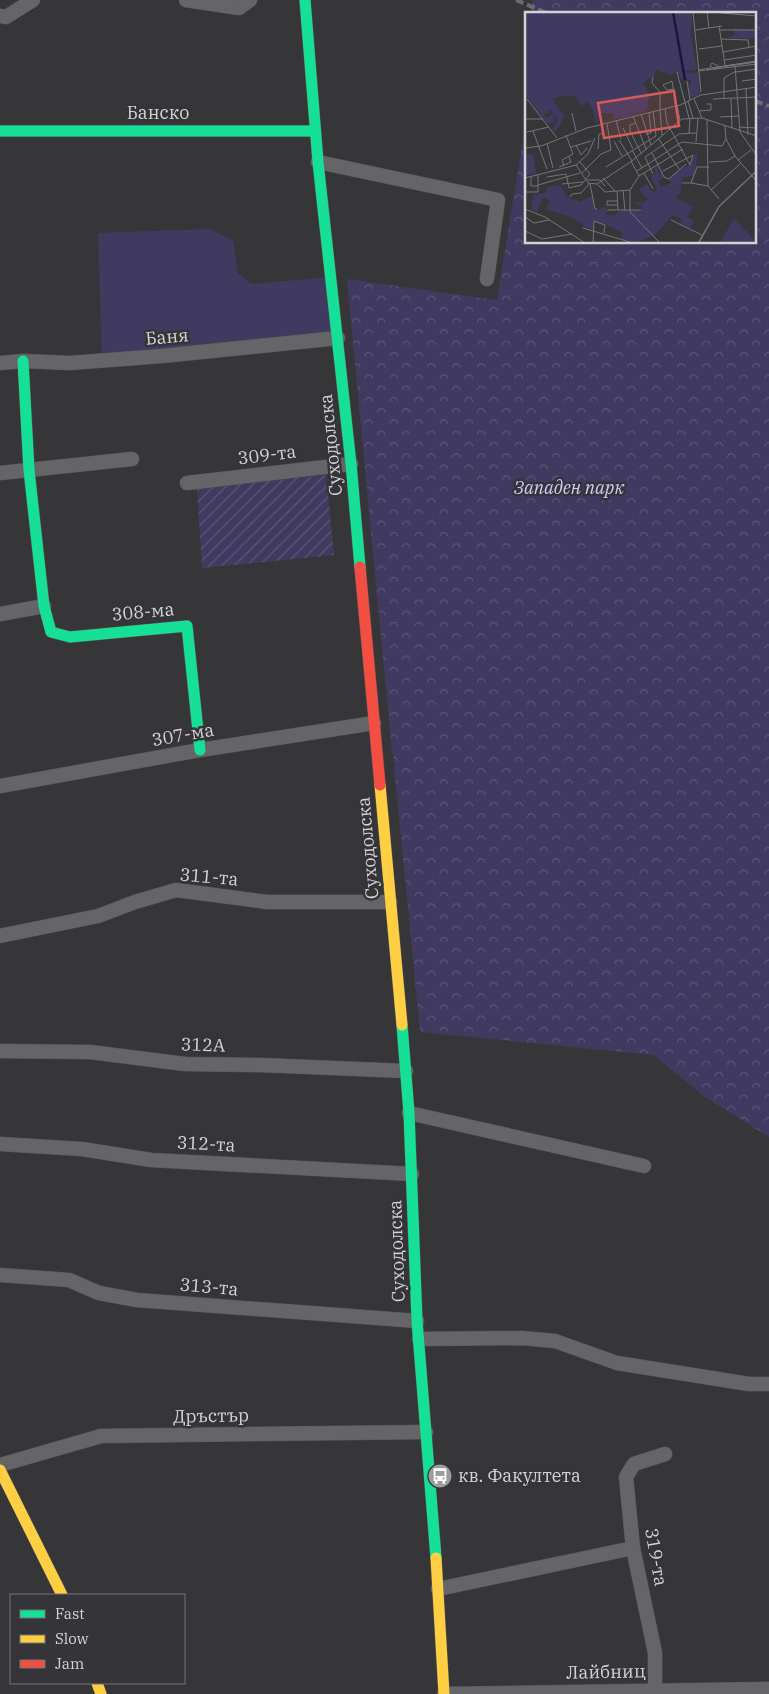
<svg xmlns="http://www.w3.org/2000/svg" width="769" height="1694" viewBox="0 0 769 1694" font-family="'IBM Plex Serif',serif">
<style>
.grass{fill:#403a61}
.forest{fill:url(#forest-crowns)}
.garden{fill:url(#garden-furrows)}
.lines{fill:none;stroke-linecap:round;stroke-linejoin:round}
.street-casing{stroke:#555456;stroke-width:15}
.fast-casing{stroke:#555456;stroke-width:12}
.slow-casing{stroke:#555456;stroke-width:12}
.jam-casing{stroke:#555456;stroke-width:12}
.street{stroke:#656567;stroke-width:14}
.fast{stroke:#16e098;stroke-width:11}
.slow{stroke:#ffcf43;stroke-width:11}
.jam{stroke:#f24e42;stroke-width:11}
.rail{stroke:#6c6c6e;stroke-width:4;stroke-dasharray:8 4;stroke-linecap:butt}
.labels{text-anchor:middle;stroke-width:5;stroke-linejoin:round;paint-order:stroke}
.street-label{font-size:18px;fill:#d3d3d5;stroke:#353539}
.park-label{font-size:18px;font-style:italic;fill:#cec9fe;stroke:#353539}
.poi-label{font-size:18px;fill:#d3d3d5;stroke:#353539;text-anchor:start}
.inset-river{fill:none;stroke:#211444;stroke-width:2.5}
.inset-road{fill:none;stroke:#757577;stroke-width:1}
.view{fill:#d55b5c;fill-opacity:0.15;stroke:#d55b5c;stroke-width:2.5}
.inset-edge{fill:none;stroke:#d3d3d5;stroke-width:2.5}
</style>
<defs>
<pattern id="forest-crowns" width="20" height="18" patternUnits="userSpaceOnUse" patternTransform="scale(1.25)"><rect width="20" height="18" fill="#403a61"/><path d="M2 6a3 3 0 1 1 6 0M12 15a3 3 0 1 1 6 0" fill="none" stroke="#5b5677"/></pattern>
<pattern id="garden-furrows" width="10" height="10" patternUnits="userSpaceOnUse" patternTransform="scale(1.25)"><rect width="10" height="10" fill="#403a61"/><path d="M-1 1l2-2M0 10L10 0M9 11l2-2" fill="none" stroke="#5b5677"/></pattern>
</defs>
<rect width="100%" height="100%" fill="#363638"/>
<polygon class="grass" points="210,229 233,241 238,273 251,284 331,277 338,338 102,361 98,233"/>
<polygon class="forest" points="533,0 769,0 769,1137 702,1095 654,1055 420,1032 393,755 392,753 347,279 497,300 526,121 526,242 755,242 755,14 530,14"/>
<polygon class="garden" points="326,475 334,555 202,568 197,488"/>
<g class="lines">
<defs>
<g id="street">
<polyline points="186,0 239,8 250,0"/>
<polyline points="0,16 6,17 33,0"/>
<polyline points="318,162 498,200 487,279"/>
<polyline points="0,363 23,361 70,363 162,356 338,338"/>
<polyline points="0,473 132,459"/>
<polyline points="187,483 351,464"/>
<polyline points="0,614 44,606"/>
<polyline points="0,786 200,750 374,723"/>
<polyline points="0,936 98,916 135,902 176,890 267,902 390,902"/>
<polyline points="0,1051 90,1052 185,1064 260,1065 406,1071"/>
<polyline points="409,1113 644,1166"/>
<polyline points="0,1144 82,1149 151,1160 412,1174"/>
<polyline points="0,1275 69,1280 99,1293 137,1300 417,1321"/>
<polyline points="419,1339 522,1338 555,1341 617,1363 749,1384 769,1384"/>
<polyline points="0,1465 101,1436 426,1432"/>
<polyline points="438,1589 633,1548"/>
<polyline points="655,1690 655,1653 633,1548 626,1477 634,1464 665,1454"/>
<polyline points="444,1694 769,1689"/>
</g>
<g id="fast">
<polyline points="305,0 318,162 351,464 360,567"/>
<polyline points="0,131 315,131"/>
<polyline points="23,361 29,470 44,606 51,632 70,637 187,626 200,750"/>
<polyline points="402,1025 409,1113 417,1321 436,1558"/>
</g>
<g id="slow">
<polyline points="380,785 402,1025"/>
<polyline points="0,1470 62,1595"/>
<polyline points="436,1558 444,1694"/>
<polyline points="97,1683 101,1694"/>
</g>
<polyline id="jam" points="360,567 380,785"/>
</defs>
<use href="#street" class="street-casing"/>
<use href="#fast" class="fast-casing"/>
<use href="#slow" class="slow-casing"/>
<use href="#jam" class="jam-casing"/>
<use href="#street" class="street"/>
<use href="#fast" class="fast"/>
<use href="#slow" class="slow"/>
<use href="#jam" class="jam"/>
<g class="rail">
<polyline points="516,0 549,14"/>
<polyline points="755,101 769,106"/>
</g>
</g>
<defs>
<symbol id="bus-disc" viewBox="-11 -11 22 22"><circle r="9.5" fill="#9c9c9e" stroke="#353539"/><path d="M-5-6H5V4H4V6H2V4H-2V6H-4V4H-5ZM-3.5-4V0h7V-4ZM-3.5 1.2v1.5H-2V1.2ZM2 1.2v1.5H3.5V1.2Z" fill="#fff"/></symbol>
</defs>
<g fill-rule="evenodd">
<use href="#bus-disc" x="426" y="1462" width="28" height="28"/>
</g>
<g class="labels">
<g class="street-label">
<text x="158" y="119">Банско</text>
<text transform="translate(167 337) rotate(-5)" y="6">Баня</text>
<text transform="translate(331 445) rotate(-96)" y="6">Суходолска</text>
<text transform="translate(267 455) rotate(-7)" y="6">309-та</text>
<text transform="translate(143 612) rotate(-5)" y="6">308-ма</text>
<text transform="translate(183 735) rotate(-10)" y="6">307-ма</text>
<text transform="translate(368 848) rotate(-95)" y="6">Суходолска</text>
<text transform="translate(209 877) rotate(5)" y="6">311-та</text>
<text transform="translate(203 1045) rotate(2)" y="6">312А</text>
<text transform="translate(206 1144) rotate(3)" y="6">312-та</text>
<text transform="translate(397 1251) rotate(-92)" y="6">Суходолска</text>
<text transform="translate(209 1287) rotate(5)" y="6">313-та</text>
<text transform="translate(211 1416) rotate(-1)" y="6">Дръстър</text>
<text transform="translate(656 1557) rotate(80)" y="6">319-та</text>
<text transform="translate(606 1672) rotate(-1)" y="6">Лайбниц</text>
</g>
<g class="park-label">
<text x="569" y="494">Западен парк</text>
</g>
<g class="poi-label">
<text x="458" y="1482">кв. Факултета</text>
</g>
</g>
<g transform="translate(525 12)">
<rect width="231" height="231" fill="#363638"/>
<path d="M 13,73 L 39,83 L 27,87 L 39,104 L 33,117 L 28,120 L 27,117 L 33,108 L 25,98 L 19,102 ZM 0,142 L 7,142 L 9,145 L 11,161 L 0,164 ZM 35,173 L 42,185 L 55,190 L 68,183 L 69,198 L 81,195 L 82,203 L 91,204 L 84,207 L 96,219 L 101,215 L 123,216 L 150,185 L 168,195 L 162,205 L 169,209 L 165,216 L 156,212 L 157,207 L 148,203 L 129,224 L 109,231 L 96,226 L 97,220 L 80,212 L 69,209 L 68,217 L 61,216 L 49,206 L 20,197 L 26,189 L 18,185 L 12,200 L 6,197 L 8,183 L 20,181 L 22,175 ZM 209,206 L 231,230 L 231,231 L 195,231 Z" fill="#403a61"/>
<path d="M 0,0 L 167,1 L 166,25 L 172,57 L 156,60 L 173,61 L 175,83 L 165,86 L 163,72 L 166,71 L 166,68 L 158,68 L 152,60 L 146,63 L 131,58 L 129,64 L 118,71 L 124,82 L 122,99 L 89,108 L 88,101 L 76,101 L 71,113 L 68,98 L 62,89 L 57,94 L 49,84 L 31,83 L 27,87 L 31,93 L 19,102 L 22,106 L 28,102 L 30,110 L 22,111 L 1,84 ZM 208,16 L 231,18 L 231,27 L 203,26 L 210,23 ZM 173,141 L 169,163 L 157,166 L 155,182 L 123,216 L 109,218 L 101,215 L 96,219 L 81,212 L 94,199 L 117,198 L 116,192 L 111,193 L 110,190 L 118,191 L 123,187 L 114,178 L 122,172 L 127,180 L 132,178 L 126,164 L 131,161 L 129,156 L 132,154 L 134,162 L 138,160 L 139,165 L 133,170 L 136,175 L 146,171 L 144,167 L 149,161 L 166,152 L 168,143 Z" fill="#403a61"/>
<path class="inset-river" d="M 148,0 L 160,68"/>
<path class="inset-road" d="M 168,0 L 176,80M 182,0 L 184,16M 196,1 L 232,4M 194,14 L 200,53M 170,18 L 197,14M 195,18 L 232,18M 196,27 L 223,28 L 224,35M 174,37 L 197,34M 198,40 L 232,34M 199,48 L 232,43M 232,49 L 195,55 L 187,51 L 185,54 L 188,56 L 232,50M 210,54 L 215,120 L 232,144M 173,58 L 232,49M 182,58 L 232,52M 173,59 L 196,56M 152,60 L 164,106M 211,60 L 232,57M 128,65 L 127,71 L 135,80 L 135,97M 162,69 L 165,88M 217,69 L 232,67M 148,77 L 142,78 L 138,73 L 147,69 L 151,93M 221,77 L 223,123M 2,87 L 32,126M 169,87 L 177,106M 188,87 L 232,85M 199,87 L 199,66 L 211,59M 206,87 L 207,116M 163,89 L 168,106M 152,93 L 155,108M 140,96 L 142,111 L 165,153M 135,98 L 137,123M 174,99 L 186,98 L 186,92 L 182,92M 47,101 L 51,119M 116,102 L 126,133M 108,104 L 121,137M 195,105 L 214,104M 0,107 L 18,107M 91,108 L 96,127M 182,108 L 183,174 L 194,187M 111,111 L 105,113 L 105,119 L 116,141M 77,112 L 79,127M 200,114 L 201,127 L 210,144 L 232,170M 214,115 L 232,116M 98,116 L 108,137M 8,119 L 22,157M 2,120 L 24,115M 164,121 L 165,106M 121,122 L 126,121 L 124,100M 133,126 L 154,157M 94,128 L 107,149M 89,129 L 97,144M 171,130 L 173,107M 22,131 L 28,156M 51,133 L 56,143 L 62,136M 46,135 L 66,129M 0,136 L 16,134 L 62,116 L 155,93 L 176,83 L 232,75M 73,137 L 74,122 L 77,122M 107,138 L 117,156M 127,141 L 139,165 L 144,167 L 161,152M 120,145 L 154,122 L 171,121M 120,145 L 128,162M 213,148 L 226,138M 106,149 L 114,164M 184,150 L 202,149 L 210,144M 51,153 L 63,171 L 72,172 L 80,180 L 105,178M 39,154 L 37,148 L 48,142 L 41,123M 34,155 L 46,150 L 44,145M 81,155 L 131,124 L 128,99M 112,159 L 157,130 L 197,134 L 201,127M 138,159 L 168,143 L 165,153M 57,161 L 76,142 L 86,138 L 82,111M 119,161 L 128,177M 6,165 L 6,174 L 13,174M 22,165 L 41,162 L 44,176 L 56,173 L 65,162 L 55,150M 0,166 L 51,153 L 63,142 L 70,126M 78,166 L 90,179M 62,168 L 75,168 L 80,174M 157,171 L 166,171 L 172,155 L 184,155M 166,171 L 183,174M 37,172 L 58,170M 65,172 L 70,197 L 72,197M 72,172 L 107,149 L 157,107 L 177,106 L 232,124M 13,173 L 55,161M 98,178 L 100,199M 105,178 L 114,164 L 158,137M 186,178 L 215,152M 92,179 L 93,198M 0,180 L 13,180 L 13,163M 45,185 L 47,182 L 56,181 L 65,171M 93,189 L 82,189 L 82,193 L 93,193M 0,197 L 20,205 L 60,231M 82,198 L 116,198M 105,200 L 135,231M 105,200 L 105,178M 0,205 L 9,211 L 24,208M 146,208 L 177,223M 58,216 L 108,231M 0,219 L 17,227 L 47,222M 68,231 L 69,209 L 80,213 L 79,221M 173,231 L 194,194 L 232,158M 174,231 L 194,195 L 232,159"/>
<path class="view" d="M 149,79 L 154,114 L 79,126 L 73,91 Z"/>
<rect width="231" height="231" class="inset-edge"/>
</g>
<rect x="10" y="1594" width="175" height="90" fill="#353539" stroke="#747477"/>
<rect x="20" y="1610" width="25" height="8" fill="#16e098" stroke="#747477"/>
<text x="55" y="1619" font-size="15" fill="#d3d3d5">Fast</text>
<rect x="20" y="1635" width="25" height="8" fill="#ffcf43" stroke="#747477"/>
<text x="55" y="1644" font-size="15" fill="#d3d3d5">Slow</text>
<rect x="20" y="1660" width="25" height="8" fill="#f24e42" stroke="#747477"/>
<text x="55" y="1669" font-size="15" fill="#d3d3d5">Jam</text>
</svg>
